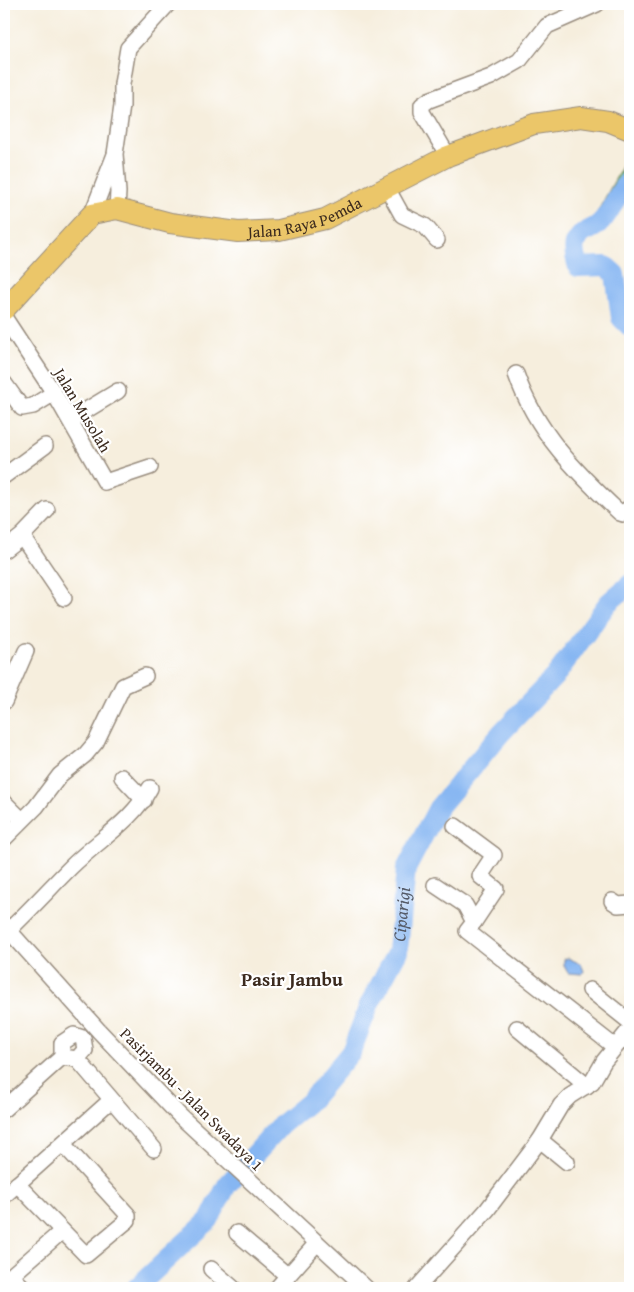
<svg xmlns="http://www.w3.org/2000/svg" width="634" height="1292" viewBox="0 0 634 1292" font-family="'Gentium Book Plus',serif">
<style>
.forest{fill:#7ab270;stroke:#5a6e47}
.water{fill:#86b6f2;stroke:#607088}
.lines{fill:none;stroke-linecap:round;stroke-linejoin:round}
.river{stroke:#86b6f2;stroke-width:20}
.minor-casing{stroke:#988c7e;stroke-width:18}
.major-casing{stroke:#988c7e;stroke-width:22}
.minor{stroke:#fff;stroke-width:15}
.major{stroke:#ebc669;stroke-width:20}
.labels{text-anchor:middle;stroke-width:4.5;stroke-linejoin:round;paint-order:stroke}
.street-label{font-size:16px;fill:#3b2a1e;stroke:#fff}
.water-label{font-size:18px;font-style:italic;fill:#555b68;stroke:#fff}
.quarter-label{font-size:19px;font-weight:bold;fill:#3b2a1e;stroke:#fff}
</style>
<rect width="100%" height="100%" fill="#fff"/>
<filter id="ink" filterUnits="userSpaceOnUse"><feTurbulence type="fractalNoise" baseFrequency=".02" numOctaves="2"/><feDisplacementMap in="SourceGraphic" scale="10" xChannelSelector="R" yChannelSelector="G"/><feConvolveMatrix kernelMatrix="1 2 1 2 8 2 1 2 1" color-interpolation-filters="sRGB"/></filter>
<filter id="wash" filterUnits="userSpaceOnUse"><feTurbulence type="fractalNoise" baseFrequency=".0096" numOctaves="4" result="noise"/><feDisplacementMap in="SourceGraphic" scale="20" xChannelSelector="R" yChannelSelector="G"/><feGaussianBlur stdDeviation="1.12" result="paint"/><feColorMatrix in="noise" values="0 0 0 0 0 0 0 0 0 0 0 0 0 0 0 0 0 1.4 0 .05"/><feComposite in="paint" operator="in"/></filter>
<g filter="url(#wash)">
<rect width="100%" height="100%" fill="#f6eedd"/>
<polygon class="forest" points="630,158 630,199 588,229 624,163"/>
<polygon class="water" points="568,958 581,964 584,971 582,974 568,973 564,966 564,959"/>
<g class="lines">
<g class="river">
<path d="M 630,180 C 617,191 613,210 601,222 C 591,233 583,227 575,244 C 573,250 576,260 578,267 L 606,266 L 615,274 L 621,318 L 630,327"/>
<path id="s1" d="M 136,1288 L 209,1220 L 227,1185 L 281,1125 L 310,1101 L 351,1052 L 370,1003 L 398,951 L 406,869 L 438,808 L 501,733 L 556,675 L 608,603 L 630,584"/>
</g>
</g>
</g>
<g filter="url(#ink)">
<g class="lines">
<defs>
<g id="minor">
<polyline points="448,156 422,112 422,105 429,100 491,77 519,61 547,26 597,4"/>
<polyline points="386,186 402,215 425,226 437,240"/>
<polyline points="117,209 118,192 115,154 122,106 122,84 128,48 168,4"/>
<polyline points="92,214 114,157"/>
<polyline points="4,317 54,393 105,482 150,467"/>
<path d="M 516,374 C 536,432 576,472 620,513 L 623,514 L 630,507"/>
<polyline points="4,383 22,408 33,406 54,393"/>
<polyline points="70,420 118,391"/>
<polyline points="4,476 45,446"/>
<polyline points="22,536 64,598"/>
<polyline points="4,550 22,536 47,510"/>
<polyline points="4,702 26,651"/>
<polyline points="122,777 144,800"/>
<polyline points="4,802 21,819"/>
<polyline points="455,826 494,855 480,876 496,889 474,922"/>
<polyline points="4,839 36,807 60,775 85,755 96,742 123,686 145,676"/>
<polyline points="435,885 465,905 474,922 467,931 615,1047"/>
<polyline points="612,901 618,905 630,904"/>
<polyline points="4,925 99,1031 179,1115 366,1288"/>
<path d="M 9,930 C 31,909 50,888 71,867 C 98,840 132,822 150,788"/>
<polyline points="590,990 630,1022"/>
<polyline points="517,1028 587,1086"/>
<polygon points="74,1035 83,1038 85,1050 77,1059 62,1057 62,1043"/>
<polyline points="77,1059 154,1149"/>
<polyline points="4,1109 62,1057"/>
<polyline points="540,1140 567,1162"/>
<polyline points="17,1184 86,1255 128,1220 128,1215 63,1144"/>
<polyline points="4,1196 110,1101"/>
<polyline points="237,1233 288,1276"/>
<polyline points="211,1269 233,1288"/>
<polyline points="11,1276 24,1288"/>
<polyline points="4,1282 62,1231"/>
<polyline points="277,1288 317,1243"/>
<polyline points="417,1288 487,1210 540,1140 561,1105 570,1096 592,1082 604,1061 630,1029"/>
</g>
<g id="major">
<path id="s2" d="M 4,310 L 92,214 L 117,209 L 170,223 L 238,232 L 279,230 L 325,219 L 448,156 L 534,124 L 581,117 L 608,121 L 630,130"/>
</g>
</defs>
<use href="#minor" class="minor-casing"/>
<use href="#major" class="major-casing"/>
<use href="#minor" class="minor"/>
<use href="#major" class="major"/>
</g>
</g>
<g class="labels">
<g class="street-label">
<text dy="6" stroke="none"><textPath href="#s2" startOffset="348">Jalan Raya Pemda</textPath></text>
<text transform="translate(83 410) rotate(59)" y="6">Jalan Musolah</text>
<text transform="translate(192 1099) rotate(45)" y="6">Pasirjambu - Jalan Swadaya 1</text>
</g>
<g class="water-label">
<text dy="6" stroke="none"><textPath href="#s1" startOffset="470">Ciparigi</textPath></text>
</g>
<g class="quarter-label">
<text x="292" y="986">Pasir Jambu</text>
</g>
</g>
<rect width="634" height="1292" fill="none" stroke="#fff" stroke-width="20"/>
</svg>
